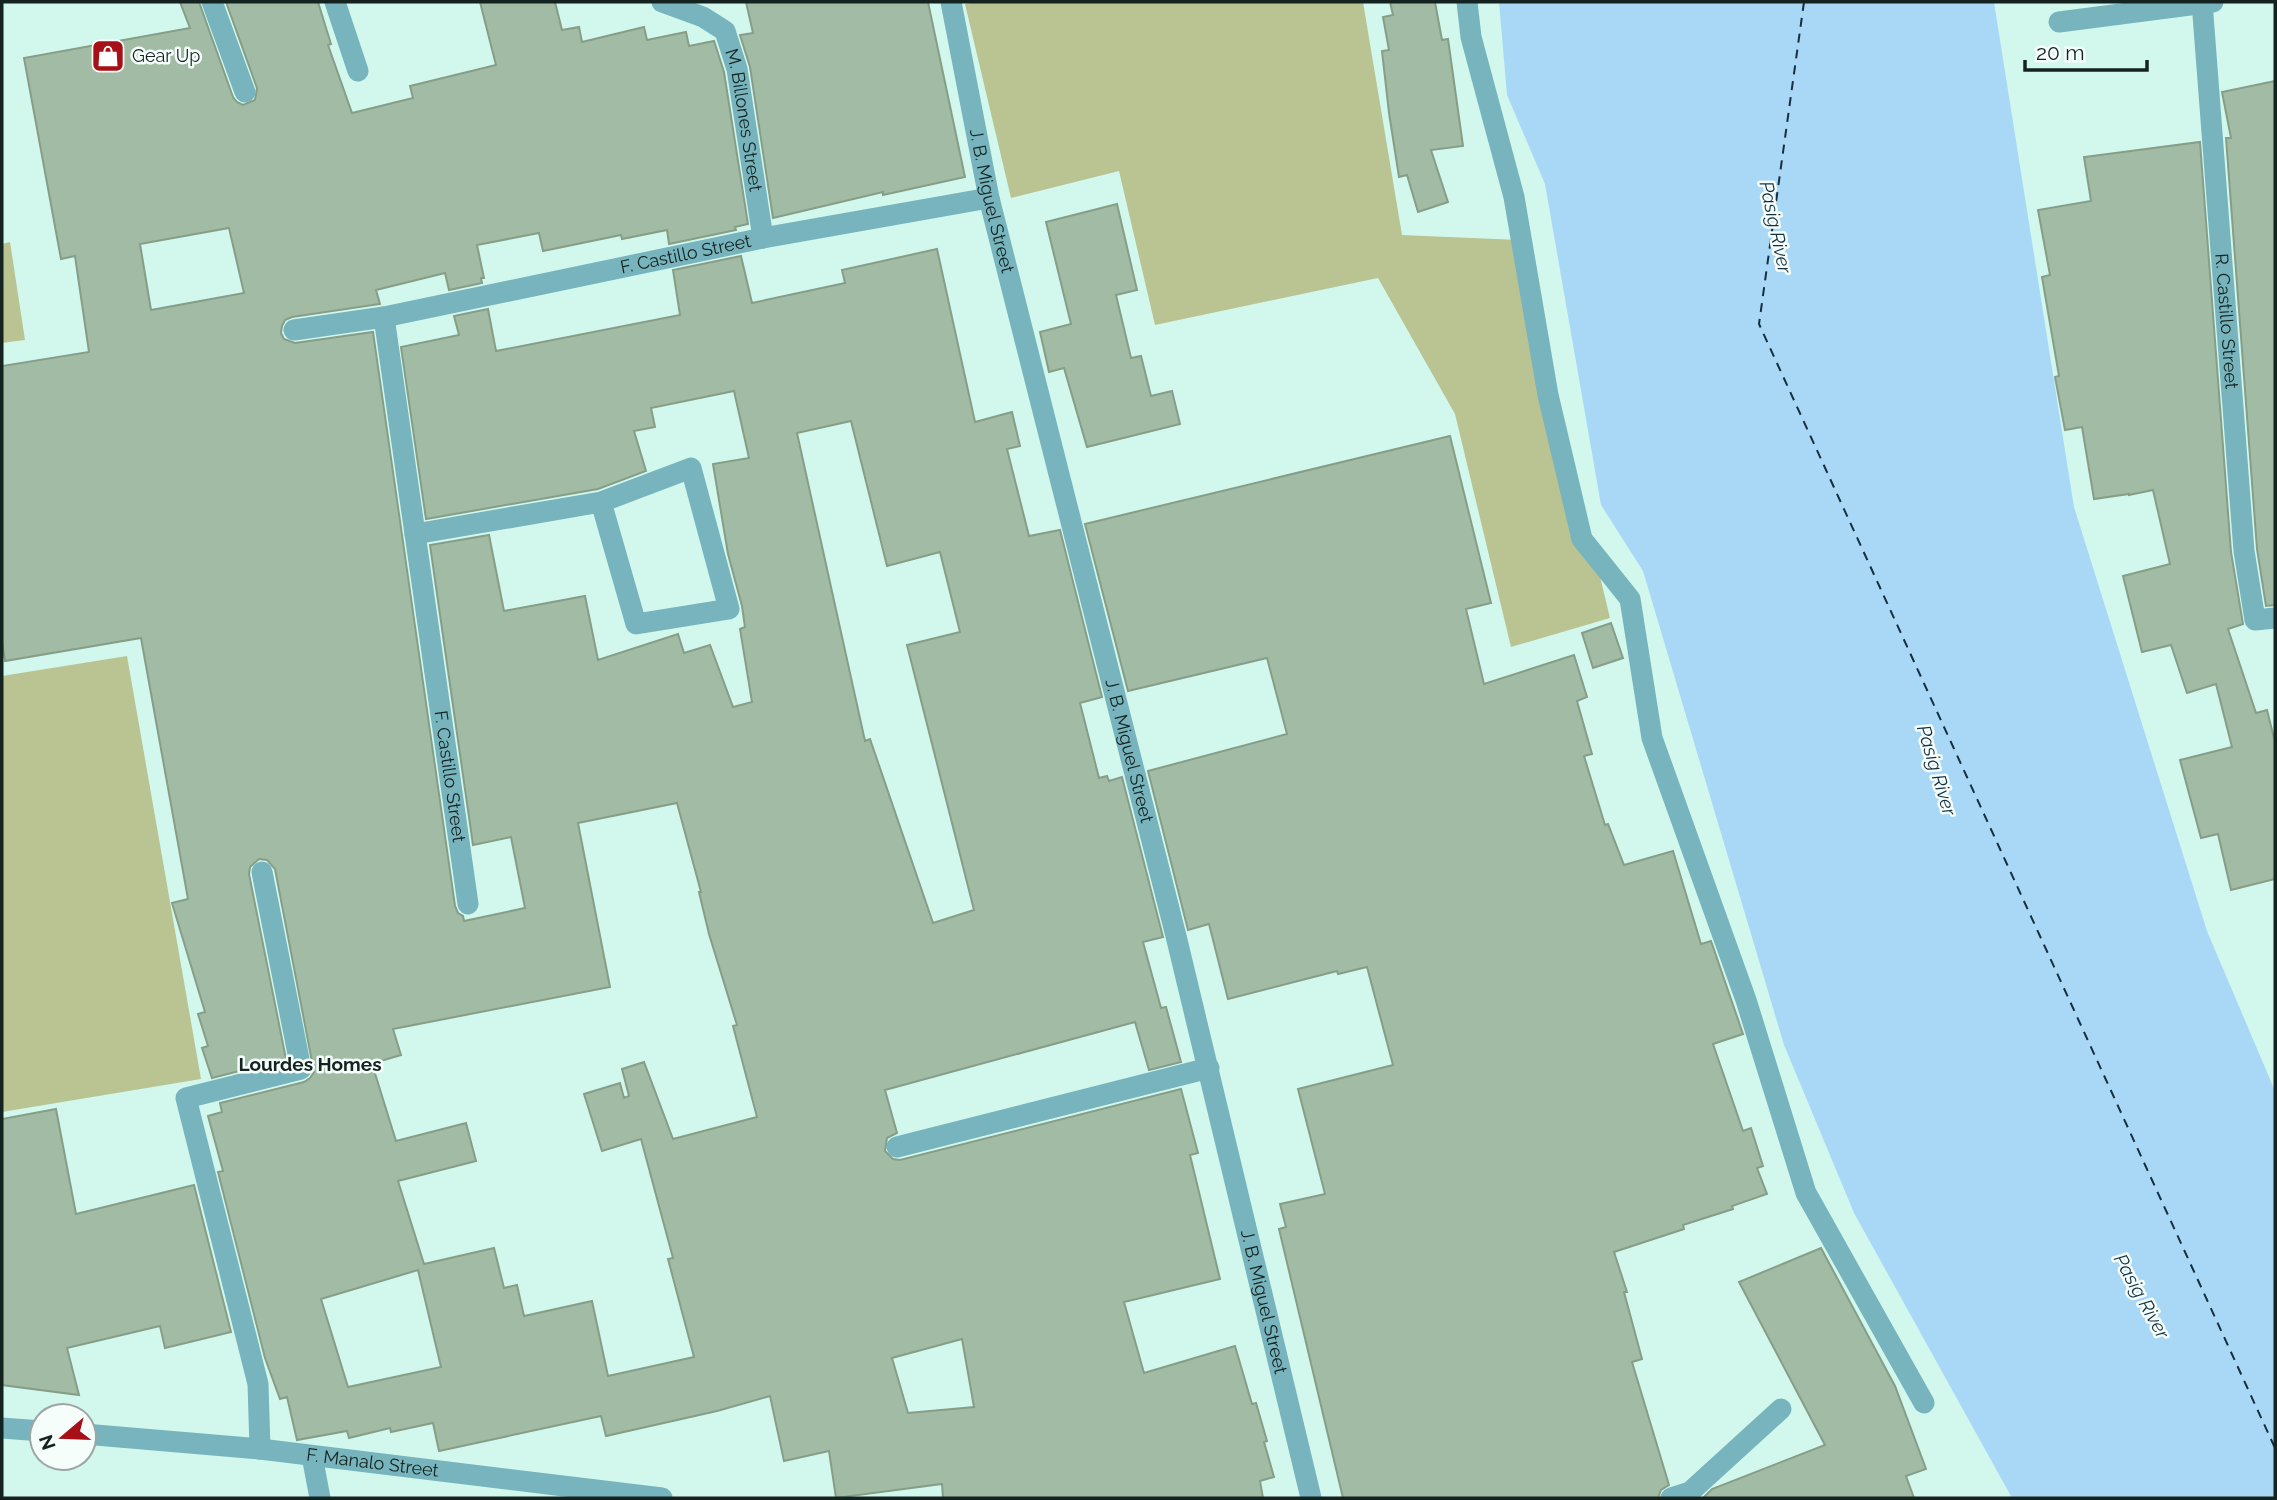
<svg xmlns="http://www.w3.org/2000/svg" width="2277" height="1500" viewBox="0 0 2277 1500" font-family="Raleway,sans-serif">
<style>
.green{fill:#bac392}
.water{fill:#a9d8f7}
.lines{fill:none;stroke-linecap:round;stroke-linejoin:round}
.ferry{stroke:#142f3f;stroke-width:2;stroke-dasharray:9 7;stroke-linecap:butt}
.building{fill:#a2bba4;stroke:#869e88;stroke-width:2;fill-rule:evenodd}
.minor{stroke:#77b4bd;stroke-width:21}
.labels{text-anchor:middle;stroke-width:5;stroke-linejoin:round;paint-order:stroke}
.poi-label{font-size:18px;fill:#14231f;stroke:#f6fefc;text-anchor:start}
.street-label{font-size:18px;fill:#14231f;stroke:#f6fefc}
.water-label{font-size:19px;font-style:italic;fill:#142f3f;stroke:#f6fefc}
.neighbourhood-label{font-size:19px;font-weight:bold;fill:#14231f;stroke:#f6fefc}
</style>
<rect width="100%" height="100%" fill="#d2f8ee"/>
<g class="green">
<polygon points="976,2 1363,2 1402,235 1519,240 1610,618 1511,647 1455,414 1378,278 1155,325 1119,171 1011,198 965,4"/>
<polygon points="10,242 25,340 2,343 2,244"/>
<polygon points="127,656 201,1079 2,1112 2,676"/>
</g>
<polygon class="water" points="1499,2 1994,2 2074,507 2207,931 2275,1091 2275,1498 2012,1498 1854,1213 1784,1045 1643,571 1601,505 1545,184 1507,95"/>
<g class="lines">
<polyline class="ferry" points="1804,2 1759,324 2275,1448"/>
</g>
<g class="building">
<path d="M 180,2 L 199,2 L 233,97 L 237,102 L 243,105 L 255,100 L 257,88 L 226,2 L 318,2 L 331,44 L 328,45 L 352,113 L 413,98 L 410,86 L 496,65 L 480,2 L 555,2 L 562,30 L 579,27 L 582,42 L 644,27 L 647,40 L 686,32 L 689,46 L 714,41 L 724,72 L 748,224 L 735,227 L 736,230 L 669,244 L 667,230 L 622,239 L 621,235 L 543,251 L 539,233 L 477,245 L 484,278 L 481,278 L 482,283 L 449,290 L 445,273 L 376,290 L 380,304 L 292,317 L 285,320 L 282,326 L 281,333 L 284,339 L 295,343 L 373,332 L 455,906 L 458,913 L 463,916 L 464,921 L 525,908 L 511,837 L 473,845 L 430,545 L 489,535 L 504,611 L 585,596 L 598,660 L 678,634 L 684,653 L 710,645 L 733,707 L 752,702 L 740,629 L 745,627 L 742,606 L 728,554 L 713,464 L 749,458 L 734,391 L 651,408 L 655,427 L 634,431 L 646,471 L 598,489 L 426,519 L 401,347 L 459,335 L 454,316 L 488,309 L 496,351 L 680,315 L 673,270 L 741,256 L 752,303 L 845,283 L 842,270 L 937,249 L 975,422 L 1012,412 L 1020,446 L 1007,449 L 1029,536 L 1060,530 L 1102,697 L 1080,703 L 1099,778 L 1107,776 L 1109,781 L 1122,777 L 1163,937 L 1143,942 L 1161,1008 L 1166,1007 L 1181,1062 L 1149,1070 L 1135,1022 L 885,1090 L 897,1133 L 887,1138 L 885,1151 L 893,1159 L 900,1160 L 1181,1089 L 1198,1153 L 1190,1155 L 1220,1279 L 1124,1302 L 1144,1373 L 1235,1346 L 1252,1404 L 1256,1403 L 1267,1441 L 1264,1442 L 1274,1477 L 1260,1481 L 1263,1498 L 943,1498 L 942,1484 L 836,1498 L 829,1451 L 784,1461 L 770,1396 L 717,1411 L 606,1436 L 601,1416 L 439,1451 L 433,1423 L 391,1432 L 390,1428 L 349,1438 L 347,1431 L 297,1440 L 287,1397 L 280,1399 L 265,1358 L 218,1172 L 223,1171 L 208,1116 L 222,1112 L 220,1103 L 304,1082 L 310,1078 L 314,1072 L 275,869 L 267,860 L 259,859 L 250,867 L 249,874 L 286,1059 L 212,1078 L 202,1048 L 208,1046 L 198,1014 L 205,1012 L 172,903 L 188,899 L 141,638 L 5,661 L 2,641 L 2,366 L 89,352 L 75,256 L 61,259 L 24,58 L 190,28 ZM 229,228 L 244,293 L 151,310 L 140,244 ZM 851,421 L 887,566 L 940,552 L 960,632 L 907,645 L 974,910 L 933,923 L 870,739 L 865,741 L 797,433 ZM 677,803 L 701,892 L 699,892 L 709,934 L 737,1025 L 733,1026 L 757,1117 L 673,1139 L 644,1062 L 622,1069 L 629,1096 L 624,1098 L 620,1083 L 584,1094 L 602,1151 L 641,1139 L 673,1258 L 668,1259 L 694,1357 L 608,1376 L 592,1301 L 524,1316 L 517,1285 L 504,1288 L 494,1248 L 424,1264 L 398,1181 L 476,1161 L 466,1123 L 396,1141 L 373,1067 L 379,1065 L 377,1062 L 401,1055 L 393,1029 L 610,987 L 578,823 ZM 418,1270 L 441,1367 L 348,1387 L 321,1299 ZM 962,1339 L 974,1407 L 908,1413 L 892,1358 Z"/>
<polygon points="746,2 928,2 965,177 883,195 883,192 773,218 750,67 740,35 753,33"/>
<polygon points="1390,2 1435,2 1442,40 1448,39 1463,146 1431,150 1448,202 1418,212 1407,175 1399,177 1389,113 1382,51 1389,50 1383,17 1393,15"/>
<polygon points="2275,81 2275,605 2266,606 2257,549 2226,138 2231,138 2222,92"/>
<polygon points="2200,142 2231,552 2243,624 2228,629 2256,713 2267,710 2275,742 2275,879 2231,890 2218,834 2201,838 2180,760 2232,747 2216,684 2187,693 2171,645 2142,652 2123,576 2170,564 2153,490 2129,495 2129,494 2094,499 2082,427 2065,430 2055,377 2059,376 2042,277 2050,275 2038,210 2091,201 2084,157"/>
<polygon points="1117,204 1137,290 1116,295 1131,358 1141,356 1151,396 1172,391 1180,424 1087,447 1064,368 1049,372 1040,332 1071,324 1046,222"/>
<polygon points="1450,436 1491,603 1466,609 1484,684 1574,655 1587,697 1577,701 1592,754 1584,756 1605,825 1608,824 1624,865 1673,851 1701,944 1711,941 1743,1034 1713,1044 1743,1131 1751,1128 1763,1166 1757,1168 1767,1194 1732,1206 1733,1209 1683,1225 1684,1229 1614,1252 1627,1292 1624,1292 1642,1359 1632,1362 1669,1485 1661,1490 1658,1498 1343,1498 1279,1229 1286,1227 1280,1204 1325,1194 1298,1089 1393,1065 1367,967 1338,974 1337,971 1228,999 1209,924 1188,930 1148,771 1287,734 1267,658 1128,691 1085,524"/>
<polygon points="1611,623 1623,658 1593,668 1582,633"/>
<polygon points="56,1109 76,1214 194,1185 231,1332 165,1348 160,1326 67,1348 79,1395 2,1385 2,1119"/>
<polygon points="1821,1248 1895,1386 1926,1469 1906,1476 1914,1498 1703,1498 1712,1489 1825,1445 1739,1282"/>
</g>
<g class="lines">
<g class="minor">
<polyline points="212,2 245,92"/>
<polyline points="335,2 358,71"/>
<path id="s1" d="M 662,2 L 703,17 L 725,31 L 737,69 L 763,238"/>
<path id="s2" d="M 951,2 L 989,198 L 1176,936 L 1311,1498"/>
<polyline points="1467,2 1471,37 1514,197 1548,395 1582,539 1630,599 1652,738 1746,1000 1806,1193 1924,1403"/>
<path id="s3" d="M 2202,2 L 2244,551 L 2255,620 L 2275,618"/>
<polyline points="2059,22 2213,2"/>
<path id="s4" d="M 384,317 L 468,904"/>
<path id="s5" d="M 294,330 L 384,317 L 763,238 L 989,198"/>
<polyline points="415,534 601,502 691,468 729,609 636,624 601,502"/>
<polyline points="897,1147 1209,1068"/>
<polyline points="2,1428 42,1431"/>
<path id="s6" d="M 84,1434 L 260,1449 L 662,1498"/>
<polyline points="260,1449 258,1384 186,1098 301,1069 262,872"/>
<polyline points="312,1456 320,1498"/>
<polyline points="1671,1498 1690,1492 1781,1409"/>
</g>
</g>
<defs>
<symbol id="shop-square" viewBox="-11 -11 22 22"><rect x="-9" y="-9" width="18" height="18" rx="4" fill="#a61016" stroke="#f6fefc"/><path d="M-5-2.5h2.3a2.7 3.5 0 0 1 5.4 0H5L5.5 6h-11ZM-1.5-2.5h3a1.5 2.3 0 0 0-3 0Z" fill="#fff"/></symbol>
</defs>
<g fill-rule="evenodd">
<use href="#shop-square" x="89" y="37" width="38" height="38"/>
</g>
<g class="labels">
<g class="poi-label">
<text x="132" y="62">Gear Up</text>
</g>
<g class="street-label">
<text dy="6" stroke="none"><textPath href="#s1" startOffset="161">M. Billones Street</textPath></text>
<text dy="6" stroke="none"><textPath href="#s2" startOffset="203">J. B. Miguel Street</textPath></text>
<text dy="6" stroke="none"><textPath href="#s5" startOffset="399">F. Castillo Street</textPath></text>
<text dy="6" stroke="none"><textPath href="#s3" startOffset="320">R. Castillo Street</textPath></text>
<text dy="6" stroke="none"><textPath href="#s2" startOffset="770">J. B. Miguel Street</textPath></text>
<text dy="6" stroke="none"><textPath href="#s4" startOffset="464">F. Castillo Street</textPath></text>
<text dy="6" stroke="none"><textPath href="#s2" startOffset="1337">J. B. Miguel Street</textPath></text>
<text dy="6" stroke="none"><textPath href="#s6" startOffset="290">F. Manalo Street</textPath></text>
</g>
<g class="water-label">
<text transform="translate(1776 227) rotate(78)" y="7">Pasig River</text>
<text transform="translate(1937 770) rotate(73)" y="7">Pasig River</text>
<text transform="translate(2142 1296) rotate(61)" y="7">Pasig River</text>
</g>
<g class="neighbourhood-label">
<text x="310" y="1071">Lourdes Homes</text>
</g>
</g>
<rect width="2277" height="1500" fill="none" stroke="#14231f" stroke-width="7"/>
<g transform="translate(63 1437) rotate(251)"><circle r="33" fill="#f6fefc" stroke="#9ca6a4" stroke-width="2"/>
<path d="M0-5L12 26L0 18L-12 26Z" fill="#a61016"/>
<text y="-10" font-size="19" font-weight="bold" text-anchor="middle" fill="#14231f">N</text>
</g>
<path d="M2025 60v10h122v-10" fill="none" stroke="#14231f" stroke-width="3.5"/>
<text x="2036" y="60" font-size="21" fill="#14231f" stroke="#f6fefc" stroke-width="5" paint-order="stroke">20 m</text>
</svg>
